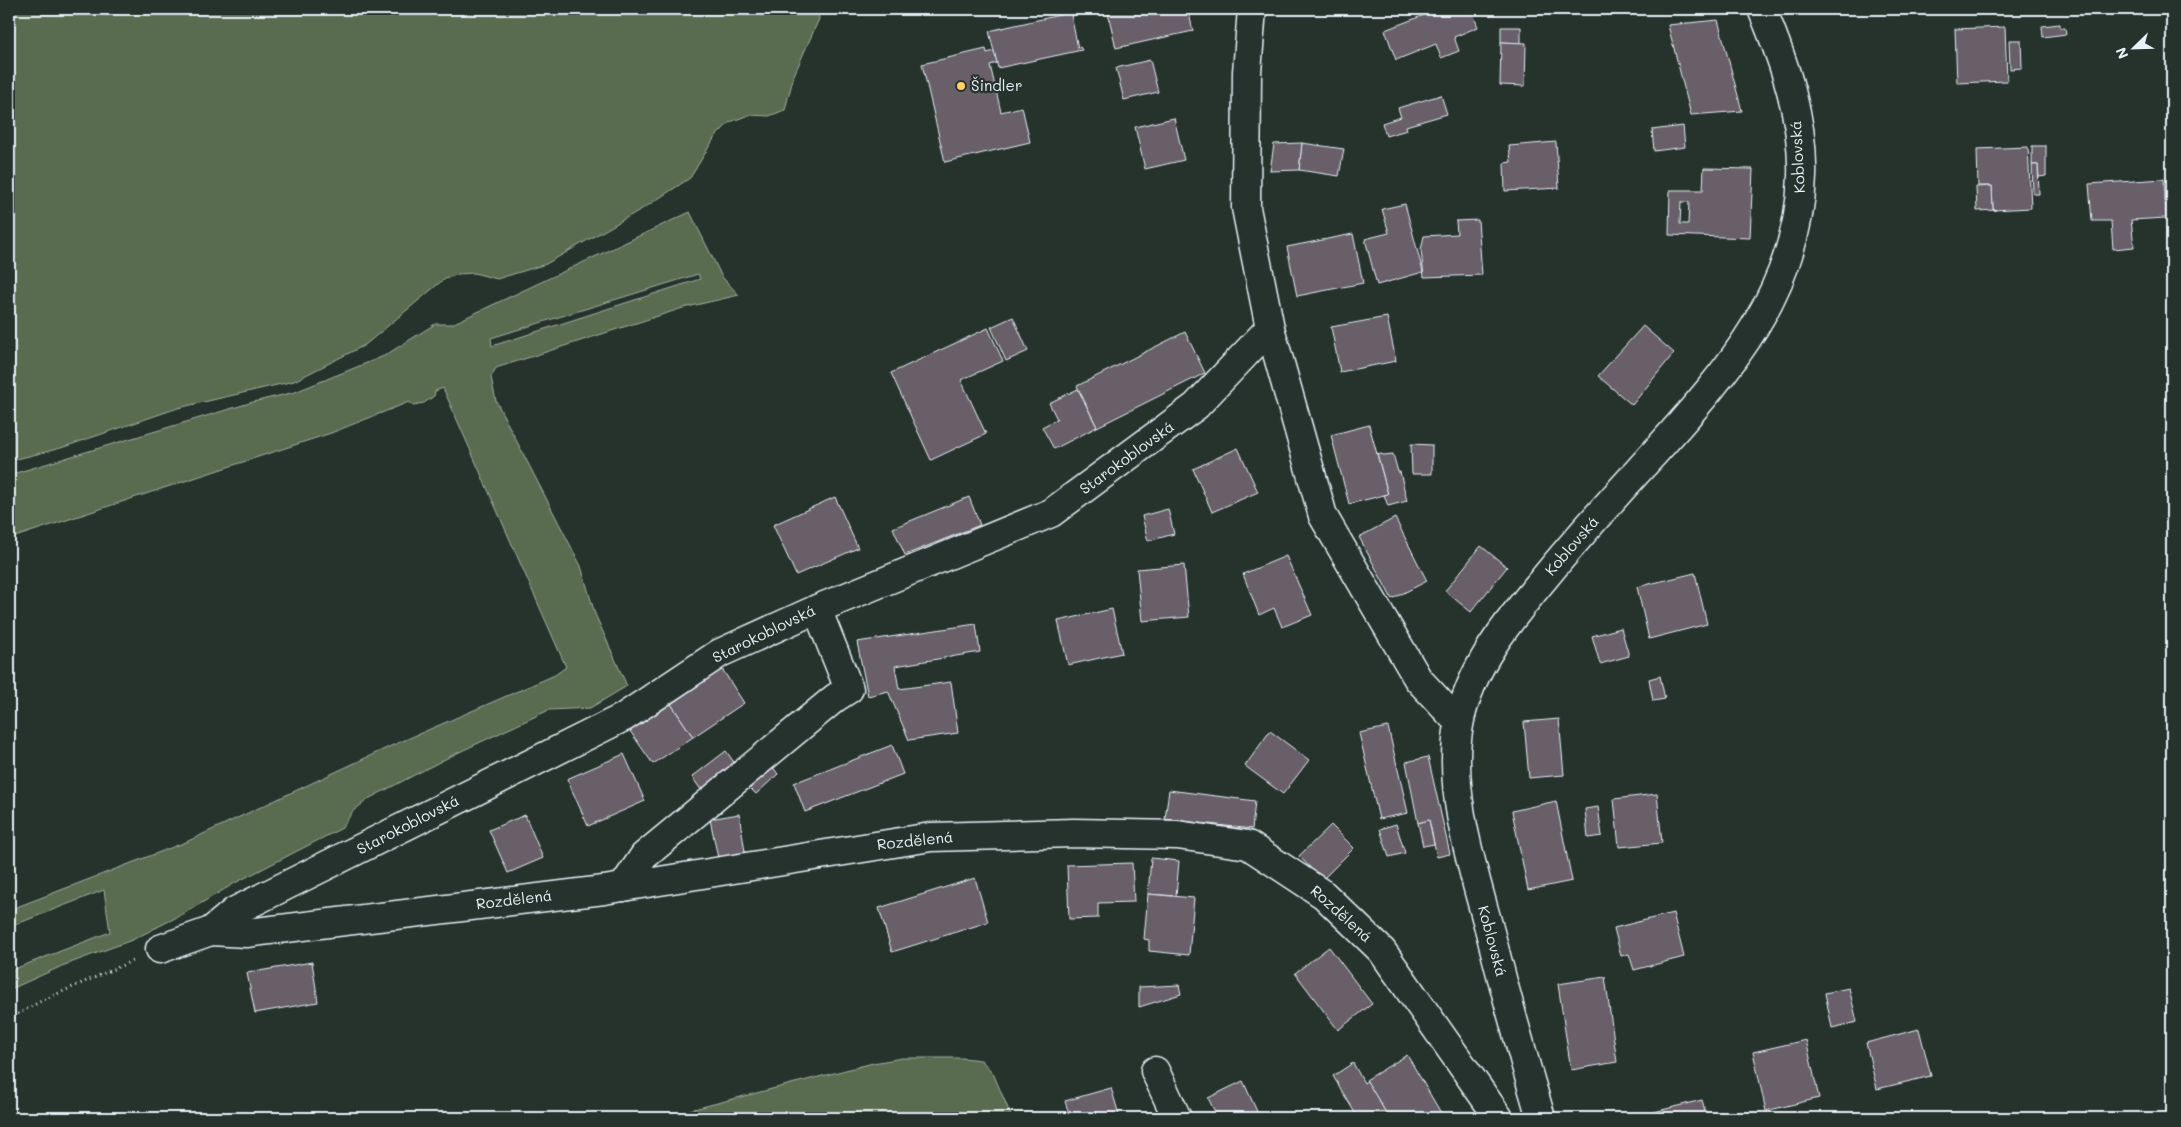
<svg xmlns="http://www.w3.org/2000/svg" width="2181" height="1127" viewBox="0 0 2181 1127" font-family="Mali,sans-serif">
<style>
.green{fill:#5a6c4f;stroke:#a1aea4;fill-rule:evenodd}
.building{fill:#675f68;stroke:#e8f1f8;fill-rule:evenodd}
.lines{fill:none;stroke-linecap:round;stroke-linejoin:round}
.minor-casing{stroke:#e8f1f8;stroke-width:31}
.path{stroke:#e8f1f8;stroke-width:3;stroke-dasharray:1 4;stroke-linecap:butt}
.minor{stroke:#26332d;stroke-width:28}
.poi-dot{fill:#ffd166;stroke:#26332d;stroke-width:2}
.labels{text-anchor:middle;stroke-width:4.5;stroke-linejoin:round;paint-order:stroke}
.poi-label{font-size:15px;fill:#e8f1f8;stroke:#26332d;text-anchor:start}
.street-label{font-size:15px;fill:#e8f1f8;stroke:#26332d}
</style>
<rect width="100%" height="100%" fill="#26332d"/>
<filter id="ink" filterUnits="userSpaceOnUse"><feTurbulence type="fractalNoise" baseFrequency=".02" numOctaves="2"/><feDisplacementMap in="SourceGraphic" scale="10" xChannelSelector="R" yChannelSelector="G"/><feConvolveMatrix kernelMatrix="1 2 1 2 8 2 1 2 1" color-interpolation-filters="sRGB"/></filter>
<g filter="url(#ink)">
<g class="green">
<polygon points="9,9 818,9 819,19 794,75 785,110 769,116 749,115 730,122 715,137 690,178 647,206 546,264 497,279 474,273 458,274 443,280 365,345 294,381 178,408 61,448 9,461"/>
<path d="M 690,212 L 722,277 L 739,295 L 683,308 L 496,368 L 491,377 L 496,401 L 581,566 L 595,614 L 627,686 L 590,708 L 549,710 L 453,755 L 370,798 L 353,811 L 342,828 L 235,883 L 183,914 L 132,940 L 62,966 L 9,990 L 9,971 L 110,932 L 104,890 L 9,927 L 9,910 L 186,842 L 391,746 L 555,675 L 566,667 L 443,388 L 435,391 L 434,396 L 424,403 L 413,405 L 409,402 L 331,433 L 9,539 L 9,475 L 253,402 L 295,392 L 384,356 L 435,324 L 452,324 ZM 698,274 L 700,279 L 492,346 L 491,338 Z"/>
<polygon points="902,1058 962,1058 981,1060 993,1073 1012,1118 659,1118 873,1063"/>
</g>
<g class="building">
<polygon points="1107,9 1188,9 1193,31 1116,48"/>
<polygon points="1440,9 1471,9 1478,27 1454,37 1459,51 1441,58 1436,44 1396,60 1385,30"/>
<polygon points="1073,12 1074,15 1071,15 1078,48 1080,47 1082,50 998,68 989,31"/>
<polygon points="1718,20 1742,111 1691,115 1668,25"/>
<polygon points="2060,24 2060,28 2065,28 2066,34 2043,37 2042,26"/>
<polygon points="1501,27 1521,27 1521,43 1501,42"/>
<polygon points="2005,27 2007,81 1957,83 1955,29"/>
<polygon points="2009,40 2021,40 2022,68 2010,69"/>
<polygon points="1501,42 1526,43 1525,86 1500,85"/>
<polygon points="986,49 987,53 994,51 997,63 990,65 1001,112 1022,107 1030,142 945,162 922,64"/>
<polygon points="1150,60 1158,92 1124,100 1116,68"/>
<polygon points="1441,95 1447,114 1406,126 1407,130 1386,136 1382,123 1401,117 1398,108"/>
<polygon points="1174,118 1184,160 1145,169 1135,127"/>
<polygon points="1683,126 1685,147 1654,151 1652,130"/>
<polygon points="1556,142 1559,188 1505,191 1504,163 1511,162 1509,146"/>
<polygon points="1302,143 1344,149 1339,176 1299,170"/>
<polygon points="1302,143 1299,170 1270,171 1274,144"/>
<polygon points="2032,146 2046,146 2046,176 2039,177 2038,165 2032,165"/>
<polygon points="2028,147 2031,208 1993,210 1992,186 1978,186 1977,149"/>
<polygon points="2032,165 2038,165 2039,194 2033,194"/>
<path d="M 1704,168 L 1753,169 L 1750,238 L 1669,235 L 1670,190 L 1703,190 ZM 1681,202 L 1689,202 L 1688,224 L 1680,224 Z"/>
<polygon points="2164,179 2166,218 2131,220 2134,247 2113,249 2111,221 2092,221 2089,184"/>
<polygon points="1992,186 1993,210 1996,210 1977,211 1976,187"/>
<polygon points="1405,204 1423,272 1377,285 1365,239 1389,233 1382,209"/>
<polygon points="1478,220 1482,275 1424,277 1421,250 1424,236 1457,234 1456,221"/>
<polygon points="1353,234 1363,283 1297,296 1287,247"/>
<polygon points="1013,317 1028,351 1006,361 991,327"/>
<polygon points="1387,317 1396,361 1340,372 1331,327"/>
<polygon points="1643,326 1674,353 1632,405 1598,376"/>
<polygon points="988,328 1003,361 961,380 986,434 931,460 891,373"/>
<polygon points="1185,332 1205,373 1097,427 1077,386"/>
<polygon points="1078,389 1097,427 1054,449 1042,427 1057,419 1049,403"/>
<polygon points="1369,425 1388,494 1349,504 1331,435"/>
<polygon points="1411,444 1432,445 1432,474 1412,474"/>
<polygon points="1238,448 1258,492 1212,512 1193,469"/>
<polygon points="1377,453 1384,455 1393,454 1398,472 1400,472 1407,501 1388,506 1384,495 1388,494"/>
<polygon points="835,497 858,548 796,575 773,525"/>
<polygon points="969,497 980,525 905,555 893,528"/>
<polygon points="1168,509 1174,534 1148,541 1142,516"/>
<polygon points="1395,518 1427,581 1392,599 1359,537"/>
<polygon points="1481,546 1507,567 1471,612 1445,591"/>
<polygon points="1286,556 1312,615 1282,627 1274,608 1259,615 1243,574"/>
<polygon points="1184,565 1189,617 1142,621 1137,569"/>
<polygon points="1695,573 1707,624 1649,639 1637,587"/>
<polygon points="1112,609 1122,653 1068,665 1058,621"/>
<polygon points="976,624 980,652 895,666 899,689 951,682 958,733 909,740 888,691 868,696 857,642"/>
<polygon points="1621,628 1629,656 1600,664 1592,636"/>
<polygon points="722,669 744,703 693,737 671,704"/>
<polygon points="1660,676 1665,699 1653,701 1649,679"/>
<polygon points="671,704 693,737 653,764 630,731"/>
<polygon points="1559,719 1564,775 1529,778 1524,722"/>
<polygon points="1388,727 1408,813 1379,819 1359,733"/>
<polygon points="1270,731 1309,760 1283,794 1245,766"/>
<polygon points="892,745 903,774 805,812 794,783"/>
<polygon points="726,751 738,768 704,794 692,777"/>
<polygon points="624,754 645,801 588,826 567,779"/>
<polygon points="1428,757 1450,854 1437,857 1429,820 1418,823 1406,762"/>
<polygon points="771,765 778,774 756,794 748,786"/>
<polygon points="1169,790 1255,801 1252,829 1165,819"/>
<polygon points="1657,794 1662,843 1619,847 1614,799"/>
<polygon points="1556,801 1572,881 1528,890 1512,811"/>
<polygon points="1598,807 1602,836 1588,838 1585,809"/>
<polygon points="739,814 746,858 719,863 710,819"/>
<polygon points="525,815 543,858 508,873 489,830"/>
<polygon points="1429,820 1434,844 1423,846 1418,823"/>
<polygon points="1396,824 1405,853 1389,857 1380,829"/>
<polygon points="1331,825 1354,848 1322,880 1299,856"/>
<polygon points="1151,858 1179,861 1176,896 1148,894"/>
<polygon points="1132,863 1134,902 1098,903 1098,918 1069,919 1067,865"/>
<polygon points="975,878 988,922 892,952 879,908"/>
<polygon points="1148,894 1194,898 1189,955 1149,951 1149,940 1144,939"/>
<polygon points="1673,913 1684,957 1634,970 1629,954 1621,956 1614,928"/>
<polygon points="1329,947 1372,1004 1338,1030 1295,973"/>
<polygon points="312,962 318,1002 255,1013 247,973"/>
<polygon points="1605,977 1617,1062 1571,1070 1558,984"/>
<polygon points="1179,985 1181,994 1139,1007 1139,987"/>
<polygon points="1849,988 1857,1022 1832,1028 1825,993"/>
<polygon points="1919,1029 1931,1076 1877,1089 1866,1043"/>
<polygon points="1806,1040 1819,1098 1766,1111 1753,1052"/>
<polygon points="1407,1055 1441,1113 1431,1118 1389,1118 1366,1080"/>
<polygon points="1353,1063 1364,1083 1367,1081 1389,1118 1358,1118 1333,1076"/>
<polygon points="1243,1081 1260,1118 1218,1118 1208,1098"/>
<polygon points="1111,1088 1120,1118 1070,1118 1065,1101"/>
<polygon points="1702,1100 1707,1118 1647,1118 1646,1114"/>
</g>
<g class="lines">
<defs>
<g id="minor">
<polyline points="1252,9 1247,72 1246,208 1270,328 1323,516 1418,679 1459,723"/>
<polyline points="623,887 644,856 835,698 849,689 817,609"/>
<polyline points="211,931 246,933 604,890 931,837 1074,833 1177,835 1248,845 1324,895 1382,951 1499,1118"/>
<polyline points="160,949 211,931 235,911 624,717 720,653 817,609 1051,513 1196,406 1270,328"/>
<polyline points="1155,1071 1177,1118"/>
<path d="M 1541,1118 C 1523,1057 1506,995 1490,932 C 1473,869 1447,791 1459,725 C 1469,668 1510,619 1546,576 C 1581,533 1619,492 1657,450 C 1729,370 1798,291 1802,177 C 1804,118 1784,62 1762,9"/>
</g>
</defs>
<use href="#minor" class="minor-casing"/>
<polyline class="path" points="9,1019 43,1000 132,961"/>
<use href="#minor" class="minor"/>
</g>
</g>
<circle class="poi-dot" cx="961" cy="86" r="5"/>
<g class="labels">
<g class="poi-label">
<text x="971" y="91">Šindler</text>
</g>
<g class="street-label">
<text transform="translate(1798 157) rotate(-93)" y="5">Koblovská</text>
<text transform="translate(1127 458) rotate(-36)" y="5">Starokoblovská</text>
<text transform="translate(1572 546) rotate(-49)" y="5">Koblovská</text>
<text transform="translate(764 634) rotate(-26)" y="5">Starokoblovská</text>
<text transform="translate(408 825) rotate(-27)" y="5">Starokoblovská</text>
<text transform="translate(915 841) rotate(-6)" y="5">Rozdělená</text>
<text transform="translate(514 900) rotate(-7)" y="5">Rozdělená</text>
<text transform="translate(1341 914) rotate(42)" y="5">Rozdělená</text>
<text transform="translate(1492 941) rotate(75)" y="5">Koblovská</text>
</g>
</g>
<rect width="2181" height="1127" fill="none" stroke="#26332d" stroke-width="30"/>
<rect x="15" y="15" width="2151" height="1097" fill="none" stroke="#e8f1f8" stroke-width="2" filter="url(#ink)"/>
<g transform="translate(2134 48) rotate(247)" stroke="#26332d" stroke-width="4" paint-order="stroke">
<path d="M0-4L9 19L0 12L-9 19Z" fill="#e8f1f8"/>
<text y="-8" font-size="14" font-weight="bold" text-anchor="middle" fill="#e8f1f8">N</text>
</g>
</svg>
